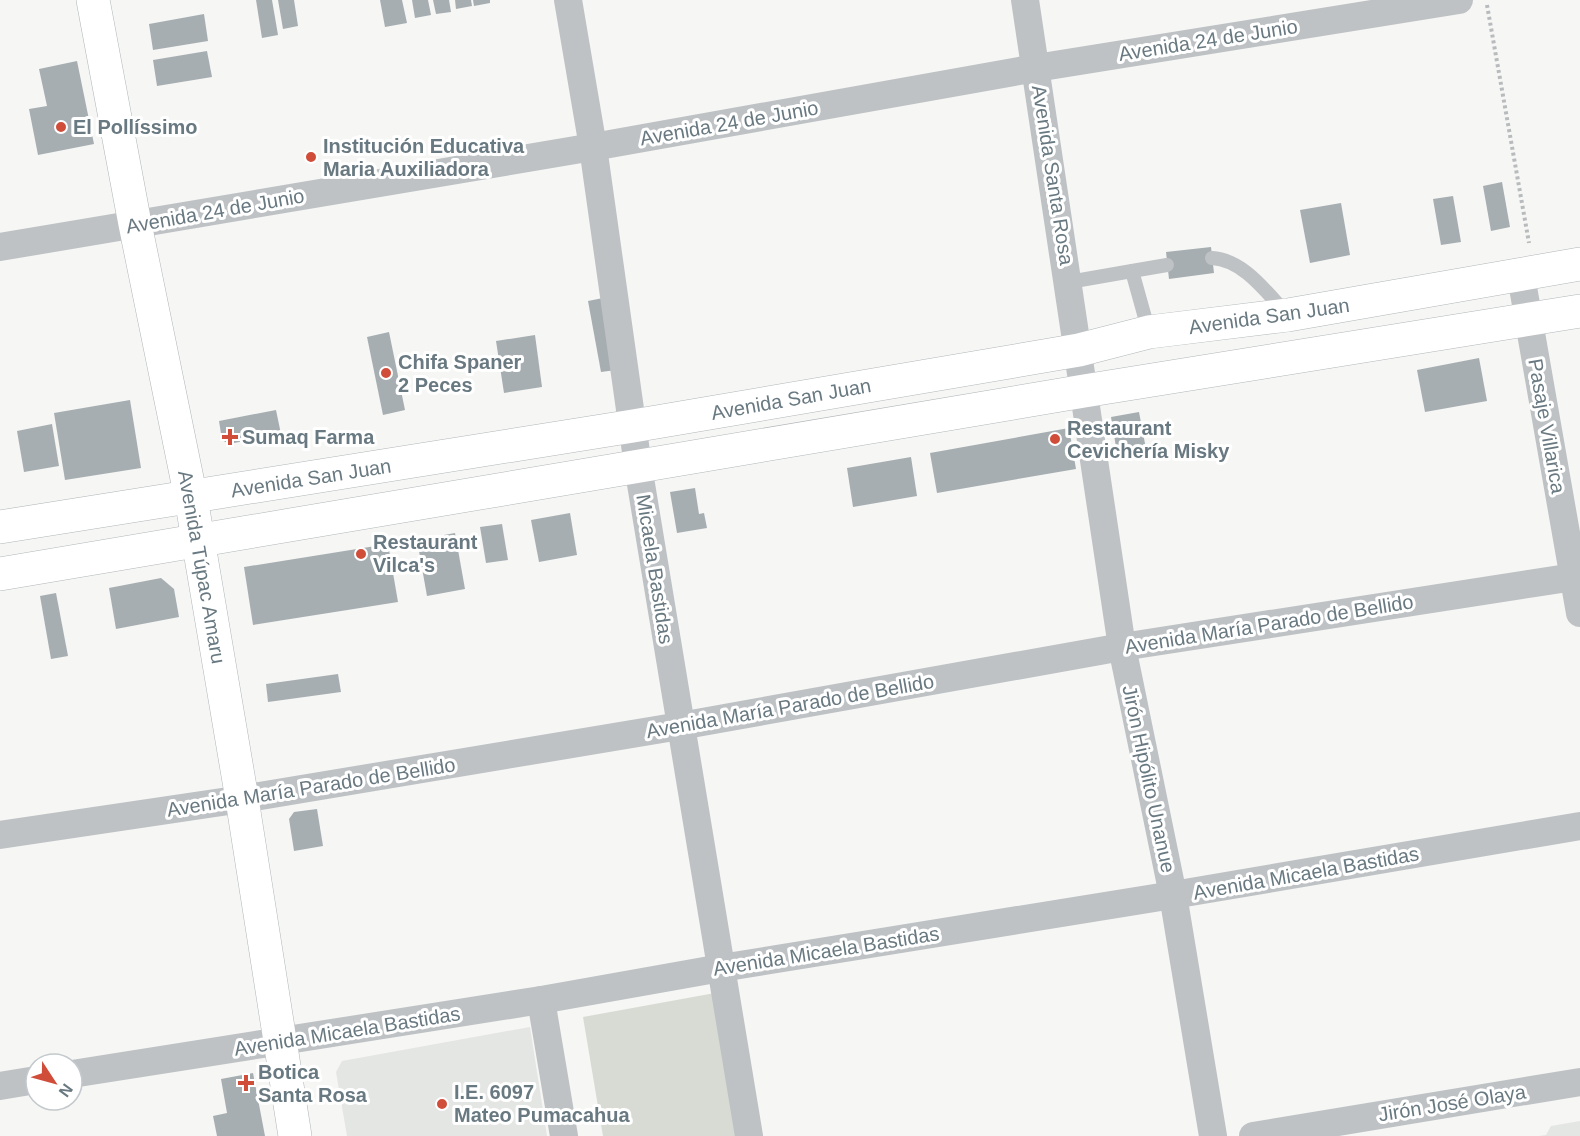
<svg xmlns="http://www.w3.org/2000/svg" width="1580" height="1136" viewBox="0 0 1580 1136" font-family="Helvetica,sans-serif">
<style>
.built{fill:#e4e6e4}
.green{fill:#d7dbd3}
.building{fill:#a6aeb2}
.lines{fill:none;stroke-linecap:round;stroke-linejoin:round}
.secondary-casing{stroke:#b1b6b9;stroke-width:34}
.path{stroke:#b8bbbd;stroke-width:4;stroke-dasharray:3 3;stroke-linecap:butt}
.lane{stroke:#bec2c5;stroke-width:14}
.street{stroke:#bec2c5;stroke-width:28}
.secondary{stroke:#fff;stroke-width:33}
.poi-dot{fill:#d04d3a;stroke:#fff;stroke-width:2}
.labels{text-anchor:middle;stroke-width:6;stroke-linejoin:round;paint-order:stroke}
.street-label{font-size:20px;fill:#697981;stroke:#fff}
.poi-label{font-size:20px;font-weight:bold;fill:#697981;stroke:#fff;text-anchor:start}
</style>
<rect width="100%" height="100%" fill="#f6f6f4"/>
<g class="built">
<polygon points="530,1027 547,1136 347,1136 336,1072 342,1061"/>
<polygon points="1580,1121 1580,1136 1539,1136 1546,1135 1551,1126"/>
</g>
<polygon class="green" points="715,993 740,1136 603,1136 583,1017"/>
<g class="building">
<polygon points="256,0 272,0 278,35 262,38"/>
<polygon points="278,0 294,0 298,26 283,29"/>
<polygon points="380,0 402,0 407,23 385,27"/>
<polygon points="412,0 428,0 431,15 415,18"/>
<polygon points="433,0 449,0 451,12 436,14"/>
<polygon points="455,0 471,0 472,6 456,9"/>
<polygon points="473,0 490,0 490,3 474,6"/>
<polygon points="204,14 208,41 153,50 149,24"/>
<polygon points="207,51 212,77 157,86 153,60"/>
<polygon points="77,61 94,144 38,155 29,109 47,106 39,69"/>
<polygon points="1502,182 1510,227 1491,231 1483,186"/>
<polygon points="1453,196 1461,242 1441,245 1433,199"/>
<polygon points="1341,203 1350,255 1310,263 1300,210"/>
<polygon points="1211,247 1214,273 1169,279 1166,252"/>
<polygon points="603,298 616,370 601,372 588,301"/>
<polygon points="389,332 405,410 383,415 367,337"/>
<polygon points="535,335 542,387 504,393 496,341"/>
<polygon points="1479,358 1487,401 1425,412 1417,370"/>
<polygon points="130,400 141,468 65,480 54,413"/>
<polygon points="276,410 281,434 229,444 222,440 219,421"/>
<polygon points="1139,412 1147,454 1118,459 1111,417"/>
<polygon points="52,424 59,466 24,472 17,431"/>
<polygon points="1069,428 1076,469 937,493 930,453"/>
<polygon points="911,457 917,496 853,507 847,468"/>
<polygon points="695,488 699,514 704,513 707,528 677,533 670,492"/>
<polygon points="570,513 577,555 539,562 531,520"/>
<polygon points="502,524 508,560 486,563 480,527"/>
<polygon points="455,533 465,589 427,596 417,540"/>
<polygon points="388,544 398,602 253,625 244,567"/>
<polygon points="161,578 174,589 179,617 116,629 109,588"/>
<polygon points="56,593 68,656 51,659 40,596"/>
<polygon points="338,674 341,692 268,702 266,684"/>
<polygon points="317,809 323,846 294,851 289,819 294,812"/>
<polygon points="253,1073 265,1136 217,1136 213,1116 227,1113 221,1079"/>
</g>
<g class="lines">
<defs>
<g id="secondary">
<polyline points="93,0 135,224 191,498 242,799 295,1136"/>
<polyline points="0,527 633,426 1079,350 1149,332 1288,315 1580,264"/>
<polyline points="0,574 1084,391 1580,311"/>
</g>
</defs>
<use href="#secondary" class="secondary-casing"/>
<polyline class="path" points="1487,5 1529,243"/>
<g class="lane">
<path d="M 1212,258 C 1244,260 1266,292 1287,314"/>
<polyline points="1069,282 1132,271"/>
<polyline points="1149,332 1132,271 1167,265"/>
</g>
<g class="street">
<polyline points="568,0 593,147 638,466 749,1136"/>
<polyline points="1025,0 1122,647 1173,895 1213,1136"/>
<polyline points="0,247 593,147 1036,68 1459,0"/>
<polyline points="1521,276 1580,613"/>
<polyline points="0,835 242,799 680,726 1122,647 1580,576"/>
<polyline points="541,1000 564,1136"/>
<polyline points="72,1074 541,1000 721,968 1173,895 1580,826"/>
<polyline points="0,1086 36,1080"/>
<polyline points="1253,1136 1580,1082"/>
</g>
<use href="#secondary" class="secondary"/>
</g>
<g class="poi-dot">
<circle cx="61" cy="127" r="6"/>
<circle cx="311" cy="157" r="6"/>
<circle cx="386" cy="373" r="6"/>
<path d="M227 428h6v6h6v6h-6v6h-6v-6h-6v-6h6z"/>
<circle cx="1055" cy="439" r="6"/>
<circle cx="361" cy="554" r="6"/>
<path d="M243 1074h6v6h6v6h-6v6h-6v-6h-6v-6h6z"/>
<circle cx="442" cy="1104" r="6"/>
</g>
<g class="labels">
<g class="street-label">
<text transform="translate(1208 40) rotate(-9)" y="7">Avenida 24 de Junio</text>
<text transform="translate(729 123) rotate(-10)" y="7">Avenida 24 de Junio</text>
<text transform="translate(1053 175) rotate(81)" y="7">Avenida Santa Rosa</text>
<text transform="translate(215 211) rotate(-10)" y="7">Avenida 24 de Junio</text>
<text transform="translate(1269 316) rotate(-8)" y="7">Avenida San Juan</text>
<text transform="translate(791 399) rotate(-10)" y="7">Avenida San Juan</text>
<text transform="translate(1547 426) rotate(80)" y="7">Pasaje Villarica</text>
<text transform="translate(311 478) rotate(-9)" y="7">Avenida San Juan</text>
<text transform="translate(202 567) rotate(80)" y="7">Avenida Túpac Amaru</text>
<text transform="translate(655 569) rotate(81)" y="7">Micaela Bastidas</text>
<text transform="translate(1269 624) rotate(-9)" y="7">Avenida María Parado de Bellido</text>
<text transform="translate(790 706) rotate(-10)" y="7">Avenida María Parado de Bellido</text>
<text transform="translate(1149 779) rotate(78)" y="7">Jirón Hipólito Unanue</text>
<text transform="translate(311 787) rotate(-9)" y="7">Avenida María Parado de Bellido</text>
<text transform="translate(1306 873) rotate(-10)" y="7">Avenida Micaela Bastidas</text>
<text transform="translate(826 951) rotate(-9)" y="7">Avenida Micaela Bastidas</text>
<text transform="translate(347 1031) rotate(-9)" y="7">Avenida Micaela Bastidas</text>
<text transform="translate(1452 1103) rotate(-9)" y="7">Jirón José Olaya</text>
</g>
<g class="poi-label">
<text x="73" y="134">El Pollíssimo</text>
<text x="323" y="153">Institución Educativa<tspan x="323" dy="23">Maria Auxiliadora</tspan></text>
<text x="398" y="369">Chifa Spaner<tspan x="398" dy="23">2 Peces</tspan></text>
<text x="1067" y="435">Restaurant<tspan x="1067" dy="23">Cevichería Misky</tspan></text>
<text x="242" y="444">Sumaq Farma</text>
<text x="373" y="549">Restaurant<tspan x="373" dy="23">Vilca's</tspan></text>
<text x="258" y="1079">Botica<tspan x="258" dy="23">Santa Rosa</tspan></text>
<text x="454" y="1099">I.E. 6097<tspan x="454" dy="23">Mateo Pumacahua</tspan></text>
</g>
</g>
<g transform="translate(54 1082) rotate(126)"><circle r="28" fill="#ffffff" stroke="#c3c9cd" stroke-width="1.5"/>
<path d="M0-4.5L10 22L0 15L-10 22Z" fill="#d04d3a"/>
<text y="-9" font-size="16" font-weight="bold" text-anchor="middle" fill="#697981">N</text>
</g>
</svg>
